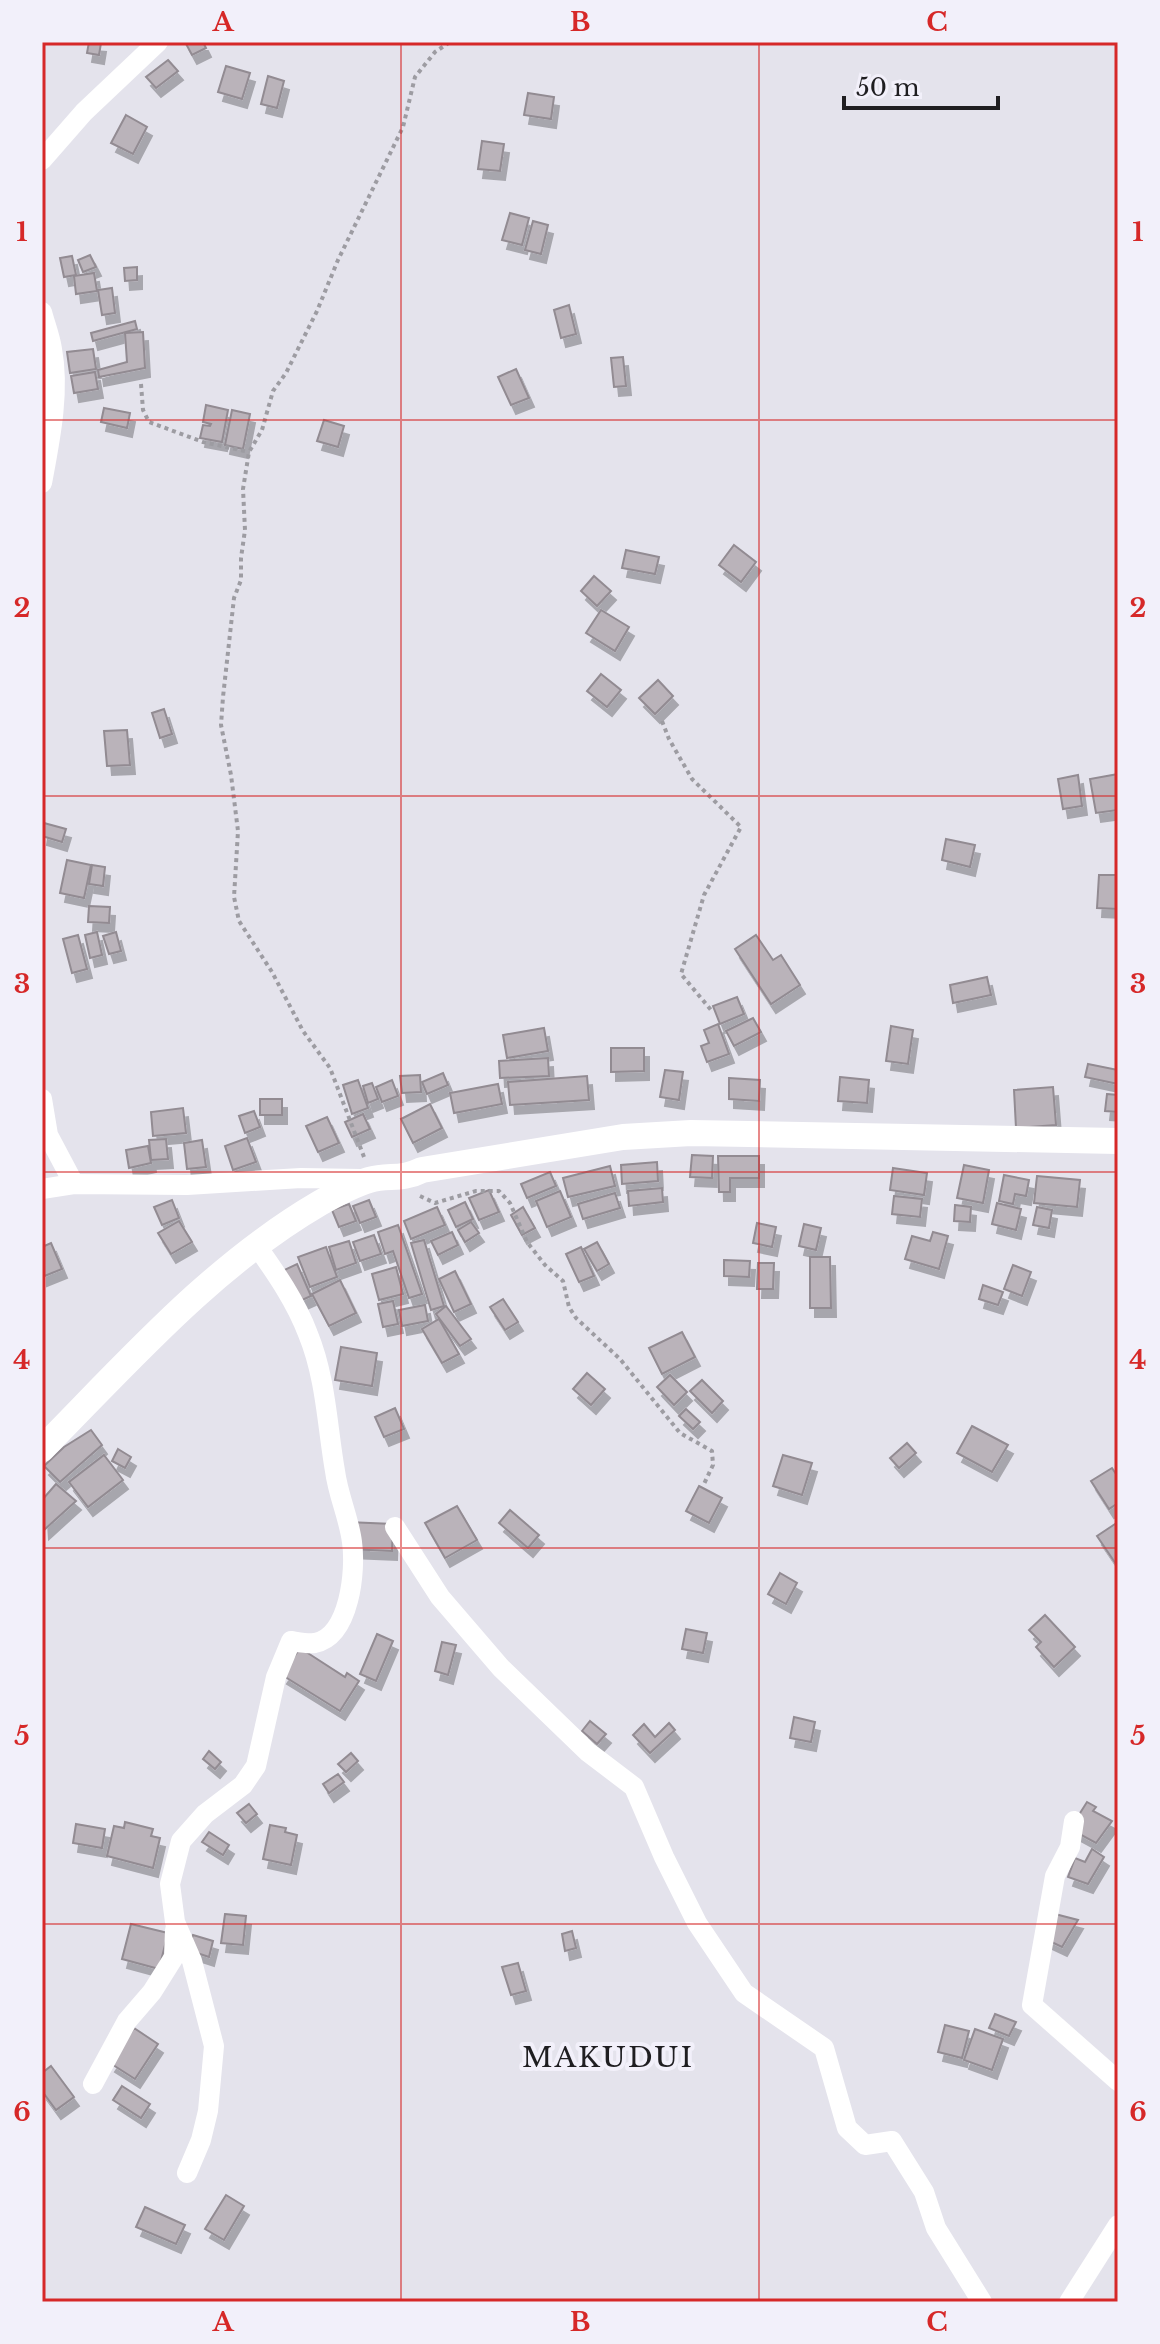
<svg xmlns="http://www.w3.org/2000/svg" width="1160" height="2344" viewBox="0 0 1160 2344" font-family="'Libre Baskerville',serif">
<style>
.building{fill:#bab3ba;stroke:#928b92;stroke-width:2;filter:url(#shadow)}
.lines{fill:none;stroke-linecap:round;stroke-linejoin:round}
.path{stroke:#9d9ca2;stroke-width:4;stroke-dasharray:4 4;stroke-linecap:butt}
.minor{stroke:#fff;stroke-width:20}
.tertiary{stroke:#fff;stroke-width:26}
.grid{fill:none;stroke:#d62828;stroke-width:2;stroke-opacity:0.55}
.labels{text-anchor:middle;stroke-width:8;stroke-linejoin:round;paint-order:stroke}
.quarter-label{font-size:28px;letter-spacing:2px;fill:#1f1e21;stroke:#f2f0fa}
.neatline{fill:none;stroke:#d62828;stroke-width:3}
.grid-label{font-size:26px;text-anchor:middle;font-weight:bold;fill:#d62828}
</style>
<defs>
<filter id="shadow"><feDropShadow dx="5" dy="9" stdDeviation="0" flood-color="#0004"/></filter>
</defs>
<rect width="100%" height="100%" fill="#e4e3ec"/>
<g class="building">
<polygon points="89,42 101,43 99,55 87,53"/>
<polygon points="185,42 203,42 206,48 192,55"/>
<polygon points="168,60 178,71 156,88 146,77"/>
<polygon points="226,66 250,73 242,99 218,92"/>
<polygon points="268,76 284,81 277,108 261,104"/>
<polygon points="528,93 554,97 551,119 524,115"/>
<polygon points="126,115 147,127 133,154 111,143"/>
<polygon points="482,141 504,144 500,171 478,169"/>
<polygon points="510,213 529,218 522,245 502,240"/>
<polygon points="533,221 548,225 541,254 525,250"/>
<polygon points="90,255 96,267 83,272 78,260"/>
<polygon points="72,256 76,275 64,277 60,258"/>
<polygon points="137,267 137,280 125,281 124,268"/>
<polygon points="94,273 97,291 76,294 74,276"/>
<polygon points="112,288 115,313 102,315 98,290"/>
<polygon points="569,305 576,334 561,338 554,310"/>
<polygon points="135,321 137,329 93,341 91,333"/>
<polygon points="143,332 145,368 99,377 98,370 127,362 125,333"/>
<polygon points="93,349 96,369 70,373 67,352"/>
<polygon points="623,357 626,386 614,387 611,358"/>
<polygon points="516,369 529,398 511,405 498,377"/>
<polygon points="95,372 98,389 74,393 71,376"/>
<polygon points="206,405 228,410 222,442 200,438 203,425 210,426 211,424 203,422"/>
<polygon points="104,408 130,413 127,428 101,422"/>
<polygon points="232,410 250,414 243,449 225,445"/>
<polygon points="324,420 344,426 338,447 317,441"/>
<polygon points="734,545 756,562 741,582 719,565"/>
<polygon points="626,550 659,557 655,574 622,568"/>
<polygon points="594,576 611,591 597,606 581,591"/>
<polygon points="601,610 629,627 615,651 586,633"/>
<polygon points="601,674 621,690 607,707 587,691"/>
<polygon points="658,680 673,696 655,714 639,698"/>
<polygon points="164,709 172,734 160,738 152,713"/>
<polygon points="127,730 130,765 107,766 104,731"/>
<polygon points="1118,774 1118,810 1096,813 1090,779"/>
<polygon points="1078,775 1082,806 1063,809 1058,779"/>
<polygon points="44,823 66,829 62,842 42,836"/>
<polygon points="946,839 975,845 970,867 942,860"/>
<polygon points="67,860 91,865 84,898 60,893"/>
<polygon points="92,865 105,867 103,886 89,884"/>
<polygon points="1099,875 1118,875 1118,909 1097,908"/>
<polygon points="89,906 110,907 109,923 88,922"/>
<polygon points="97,932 102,955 90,958 85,935"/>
<polygon points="116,932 121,951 109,954 103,936"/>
<polygon points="78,935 87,969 72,973 63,939"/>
<polygon points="756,935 773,960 781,955 800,985 771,1004 735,949"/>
<polygon points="987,977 991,995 953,1003 950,985"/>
<polygon points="737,997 744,1014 720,1024 713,1006"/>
<polygon points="753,1018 761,1032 734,1046 726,1031"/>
<polygon points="718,1024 729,1054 707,1062 701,1046 709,1043 704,1030"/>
<polygon points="891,1026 913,1030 908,1064 886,1061"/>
<polygon points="544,1028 548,1051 507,1058 503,1035"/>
<polygon points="611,1048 644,1048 644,1071 611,1072"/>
<polygon points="548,1058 549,1076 500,1078 499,1061"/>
<polygon points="1088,1064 1118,1070 1118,1084 1085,1077"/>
<polygon points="665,1070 683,1072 679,1100 660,1097"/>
<polygon points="443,1073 448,1085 427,1094 422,1082"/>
<polygon points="420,1075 421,1092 402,1093 400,1076"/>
<polygon points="587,1076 589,1100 510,1105 508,1082"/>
<polygon points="840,1077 869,1080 867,1103 838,1101"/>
<polygon points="729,1078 760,1080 759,1101 729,1099"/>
<polygon points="358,1080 368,1108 352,1114 343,1085"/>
<polygon points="392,1080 398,1096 382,1102 376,1087"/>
<polygon points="372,1083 378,1099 368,1103 363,1086"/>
<polygon points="498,1084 502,1104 454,1113 450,1093"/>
<polygon points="1053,1087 1056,1125 1016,1128 1014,1090"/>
<polygon points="1107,1094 1118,1095 1118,1112 1105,1111"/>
<rect x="260" y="1099" width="22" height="16"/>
<polygon points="430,1104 442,1128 413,1143 401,1119"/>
<polygon points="183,1108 186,1133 153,1136 151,1112"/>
<polygon points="254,1111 260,1127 245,1133 239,1116"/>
<polygon points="363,1114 370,1129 352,1137 345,1122"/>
<polygon points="327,1117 339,1143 318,1152 306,1126"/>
<polygon points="247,1138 256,1162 233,1170 225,1146"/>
<polygon points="166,1139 168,1159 151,1160 149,1140"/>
<polygon points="202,1140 206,1167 187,1169 184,1143"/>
<polygon points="148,1146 151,1163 129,1168 126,1150"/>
<polygon points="692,1155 713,1156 712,1178 690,1177"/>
<polygon points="718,1156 759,1156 759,1178 730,1178 730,1192 719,1192"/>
<polygon points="657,1162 658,1181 622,1184 621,1165"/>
<polygon points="964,1165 989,1170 983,1203 957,1198"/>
<polygon points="610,1166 615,1186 568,1197 563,1178"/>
<polygon points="893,1168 927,1173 924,1195 890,1190"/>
<polygon points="550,1172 556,1186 527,1198 521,1184"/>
<polygon points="1004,1175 1029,1180 1026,1196 1015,1194 1013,1204 999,1201"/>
<polygon points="1037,1176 1080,1180 1077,1207 1034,1203"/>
<polygon points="662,1188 663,1202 629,1206 628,1191"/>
<polygon points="489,1190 499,1212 479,1220 469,1198"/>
<polygon points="560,1191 571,1217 547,1227 536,1201"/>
<polygon points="615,1193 620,1208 583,1219 578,1204"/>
<polygon points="894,1196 922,1199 920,1217 892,1214"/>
<polygon points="172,1200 179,1218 162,1225 154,1207"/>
<polygon points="369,1200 376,1217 360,1223 353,1206"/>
<polygon points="465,1202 473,1219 456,1227 448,1210"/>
<polygon points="997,1203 1021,1209 1016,1230 992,1224"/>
<polygon points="349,1204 356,1221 339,1227 332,1210"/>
<polygon points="955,1205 971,1207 970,1222 954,1221"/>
<polygon points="437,1207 445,1225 411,1239 404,1221"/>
<polygon points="523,1207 535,1228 522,1235 511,1215"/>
<polygon points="1037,1207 1052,1210 1049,1228 1033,1225"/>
<polygon points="179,1221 192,1242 171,1254 158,1233"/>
<polygon points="471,1222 479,1233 465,1242 458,1230"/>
<polygon points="757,1223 776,1227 772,1247 753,1243"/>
<polygon points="804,1224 821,1228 816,1250 799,1246"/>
<polygon points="398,1225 422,1294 409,1298 393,1251 385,1254 378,1232"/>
<polygon points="452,1232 458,1245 438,1255 431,1241"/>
<polygon points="933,1232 948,1236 939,1269 905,1259 912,1236 930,1241"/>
<polygon points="374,1235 381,1254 360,1261 353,1242"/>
<polygon points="424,1240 444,1306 431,1310 411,1243"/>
<polygon points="349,1241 356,1263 336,1270 329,1247"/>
<polygon points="597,1242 609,1264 597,1271 584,1249"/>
<polygon points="51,1243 62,1269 42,1277 42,1247"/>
<polygon points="326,1247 337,1277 310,1287 298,1257"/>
<polygon points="581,1247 594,1276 579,1282 566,1254"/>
<polygon points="810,1257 830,1257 831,1308 810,1308"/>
<polygon points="724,1260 750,1261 749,1277 724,1276"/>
<polygon points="758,1263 774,1263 773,1289 757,1289"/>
<polygon points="297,1264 311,1296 291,1305 276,1274"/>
<polygon points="1013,1265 1031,1272 1022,1296 1004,1289"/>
<polygon points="396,1267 403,1294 379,1300 372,1274"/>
<polygon points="455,1271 471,1304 454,1312 439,1279"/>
<polygon points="340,1280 356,1313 329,1326 312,1294"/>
<polygon points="983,1285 1003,1292 998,1305 979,1299"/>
<polygon points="503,1299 518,1322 505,1330 490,1307"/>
<polygon points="393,1301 398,1324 383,1327 378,1304"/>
<polygon points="425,1305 428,1321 402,1326 399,1310"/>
<polygon points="446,1306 471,1339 460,1346 436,1314"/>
<polygon points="439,1319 459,1354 442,1363 422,1329"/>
<polygon points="682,1332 695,1357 662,1374 649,1348"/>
<polygon points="341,1347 377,1353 372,1386 335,1380"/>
<polygon points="587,1373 605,1389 591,1405 573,1389"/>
<polygon points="670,1375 687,1392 674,1405 657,1387"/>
<polygon points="702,1380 723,1401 712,1413 690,1391"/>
<polygon points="395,1408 404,1429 384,1437 375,1417"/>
<polygon points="686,1409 700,1422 693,1429 679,1416"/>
<polygon points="972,1426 1008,1445 992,1472 957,1453"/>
<polygon points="91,1430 102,1445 60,1482 44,1466 64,1447"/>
<polygon points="907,1443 916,1453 899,1468 890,1458"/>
<polygon points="118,1449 131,1457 125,1468 112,1461"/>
<polygon points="104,1455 123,1480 88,1507 69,1482"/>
<polygon points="783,1455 812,1463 802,1495 773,1486"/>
<polygon points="1112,1468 1118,1477 1118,1503 1109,1509 1091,1481"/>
<polygon points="56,1484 76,1501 44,1530 42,1500"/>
<polygon points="699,1486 722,1498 709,1523 686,1511"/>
<polygon points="457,1506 477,1540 445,1558 425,1523"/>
<polygon points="510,1510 539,1535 528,1548 499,1523"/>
<polygon points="347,1522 393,1524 392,1551 346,1549"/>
<polygon points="1115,1524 1118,1528 1118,1567 1097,1536"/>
<polygon points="780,1573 797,1583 786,1604 768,1594"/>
<polygon points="1045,1615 1075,1647 1054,1667 1036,1647 1041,1642 1029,1630"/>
<polygon points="686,1629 707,1633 703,1653 682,1649"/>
<polygon points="377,1634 393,1641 376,1681 360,1674"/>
<polygon points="442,1642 456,1645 448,1675 435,1671"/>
<polygon points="300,1648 345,1677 347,1673 359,1681 340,1711 282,1675"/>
<polygon points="794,1717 815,1722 811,1742 790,1738"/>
<polygon points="590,1721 606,1734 597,1744 582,1731"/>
<polygon points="669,1723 675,1730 650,1753 633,1735 644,1724 655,1737"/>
<polygon points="209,1751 221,1762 215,1769 203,1759"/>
<polygon points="351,1753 358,1761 346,1772 338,1764"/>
<polygon points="338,1774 344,1782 329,1793 323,1784"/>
<polygon points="1087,1802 1096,1807 1093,1811 1112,1821 1096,1843 1070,1829"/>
<polygon points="249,1804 257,1814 246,1823 237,1813"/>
<polygon points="125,1822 153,1829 151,1836 160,1838 153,1868 107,1856 114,1826 124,1828"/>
<polygon points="76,1824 105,1829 102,1848 73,1843"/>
<polygon points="270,1825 286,1828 285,1832 297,1835 291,1865 263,1859"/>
<polygon points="209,1832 229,1845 223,1855 202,1842"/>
<polygon points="1092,1849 1104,1857 1088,1884 1068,1877 1075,1858 1085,1862"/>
<polygon points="225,1914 246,1916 243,1945 221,1943"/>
<polygon points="1055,1914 1078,1920 1062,1947 1043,1938"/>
<polygon points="131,1924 168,1933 159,1969 122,1959"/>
<polygon points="572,1931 576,1948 565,1951 562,1934"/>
<polygon points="193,1935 213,1941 209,1957 188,1950"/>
<polygon points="518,1963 526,1991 511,1995 502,1967"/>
<polygon points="995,2014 1016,2022 1009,2036 989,2028"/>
<polygon points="945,2025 969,2031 962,2058 938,2052"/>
<polygon points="134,2028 158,2044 135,2079 110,2063"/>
<polygon points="975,2029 1003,2039 992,2070 964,2060"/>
<polygon points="51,2066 74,2097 56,2110 42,2091 42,2073"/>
<polygon points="122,2086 150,2104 141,2118 113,2100"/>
<polygon points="226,2195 244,2206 224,2240 205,2229"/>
<polygon points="145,2207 185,2225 176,2244 136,2227"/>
</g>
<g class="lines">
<g class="path">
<polyline points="141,384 143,410 149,422 203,442 249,452"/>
<polyline points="662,721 669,739 692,779 741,827 704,895 681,974 711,1010"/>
<polyline points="364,1157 330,1068 303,1031 272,972 239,921 234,897 238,831 231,775 221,725 223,697 234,598 241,580 241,558 245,530 243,489 249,452 262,430 273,391 286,373 317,311 338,260 403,127 415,77 435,52 450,42"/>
<polyline points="420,1196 435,1203 476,1191 499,1191 510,1203 527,1242 545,1265 563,1281 569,1307 576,1318 620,1359 680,1433 712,1451 713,1465 703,1486"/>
</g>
<g class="minor">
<polyline points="42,160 84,112 158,42"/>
<path d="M 42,312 C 45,324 50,336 52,349 C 60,392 50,440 42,483"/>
<polyline points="42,1099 48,1135 74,1184"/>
<polyline points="42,1189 74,1184 187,1185 301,1178 361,1179"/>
<polyline points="395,1527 440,1597 501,1668 588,1752 634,1787 664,1857 697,1923 744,1993 824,2048 847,2128 865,2145 892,2141 924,2192 936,2228 982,2302"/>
<polyline points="1074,1821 1070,1847 1055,1876 1032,2005 1118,2081"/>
<polyline points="93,2084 127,2021 152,1992 174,1957 175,1930"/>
<path d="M 187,2173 L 201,2140 L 208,2111 L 214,2046 L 192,1961 L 175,1922 L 170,1884 L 181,1841 L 205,1814 L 243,1785 L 256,1766 L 276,1677 L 291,1641 C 298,1642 308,1644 315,1643 C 350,1636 356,1570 352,1542 C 349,1518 338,1495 335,1471 C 327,1425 326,1378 308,1334 C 296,1302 276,1273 256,1245"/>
<polyline points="1069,2302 1118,2225"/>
</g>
<path class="tertiary" d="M 42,1449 C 129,1361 212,1266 320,1203 C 334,1195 353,1185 369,1180 C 389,1174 400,1181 422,1170 L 623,1137 L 691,1133 L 1118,1141"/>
</g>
<path class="grid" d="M 401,42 L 401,2302M 759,42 L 759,2302M 42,420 L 1118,420M 42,796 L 1118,796M 42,1172 L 1118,1172M 42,1548 L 1118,1548M 42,1924 L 1118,1924"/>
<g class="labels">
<g class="quarter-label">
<text x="608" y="2067">MAKUDUI</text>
</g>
</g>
<rect width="1160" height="2344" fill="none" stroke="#f2f0fa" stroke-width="88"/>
<path d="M844 96v12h154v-12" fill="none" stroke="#1f1e21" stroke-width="4"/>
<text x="856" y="96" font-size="24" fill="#1f1e21" stroke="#f2f0fa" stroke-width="6" paint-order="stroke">50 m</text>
<rect x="44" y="44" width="1072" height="2256" class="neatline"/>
<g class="grid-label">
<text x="223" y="31">A</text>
<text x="580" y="31">B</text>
<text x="937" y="31">C</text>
<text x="22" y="241">1</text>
<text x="1138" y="241">1</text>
<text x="22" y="617">2</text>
<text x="1138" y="617">2</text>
<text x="22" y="993">3</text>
<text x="1138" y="993">3</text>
<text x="22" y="1369">4</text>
<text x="1138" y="1369">4</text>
<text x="22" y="1745">5</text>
<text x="1138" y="1745">5</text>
<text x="22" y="2121">6</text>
<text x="1138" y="2121">6</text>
<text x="223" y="2331">A</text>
<text x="580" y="2331">B</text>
<text x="937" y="2331">C</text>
</g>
</svg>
